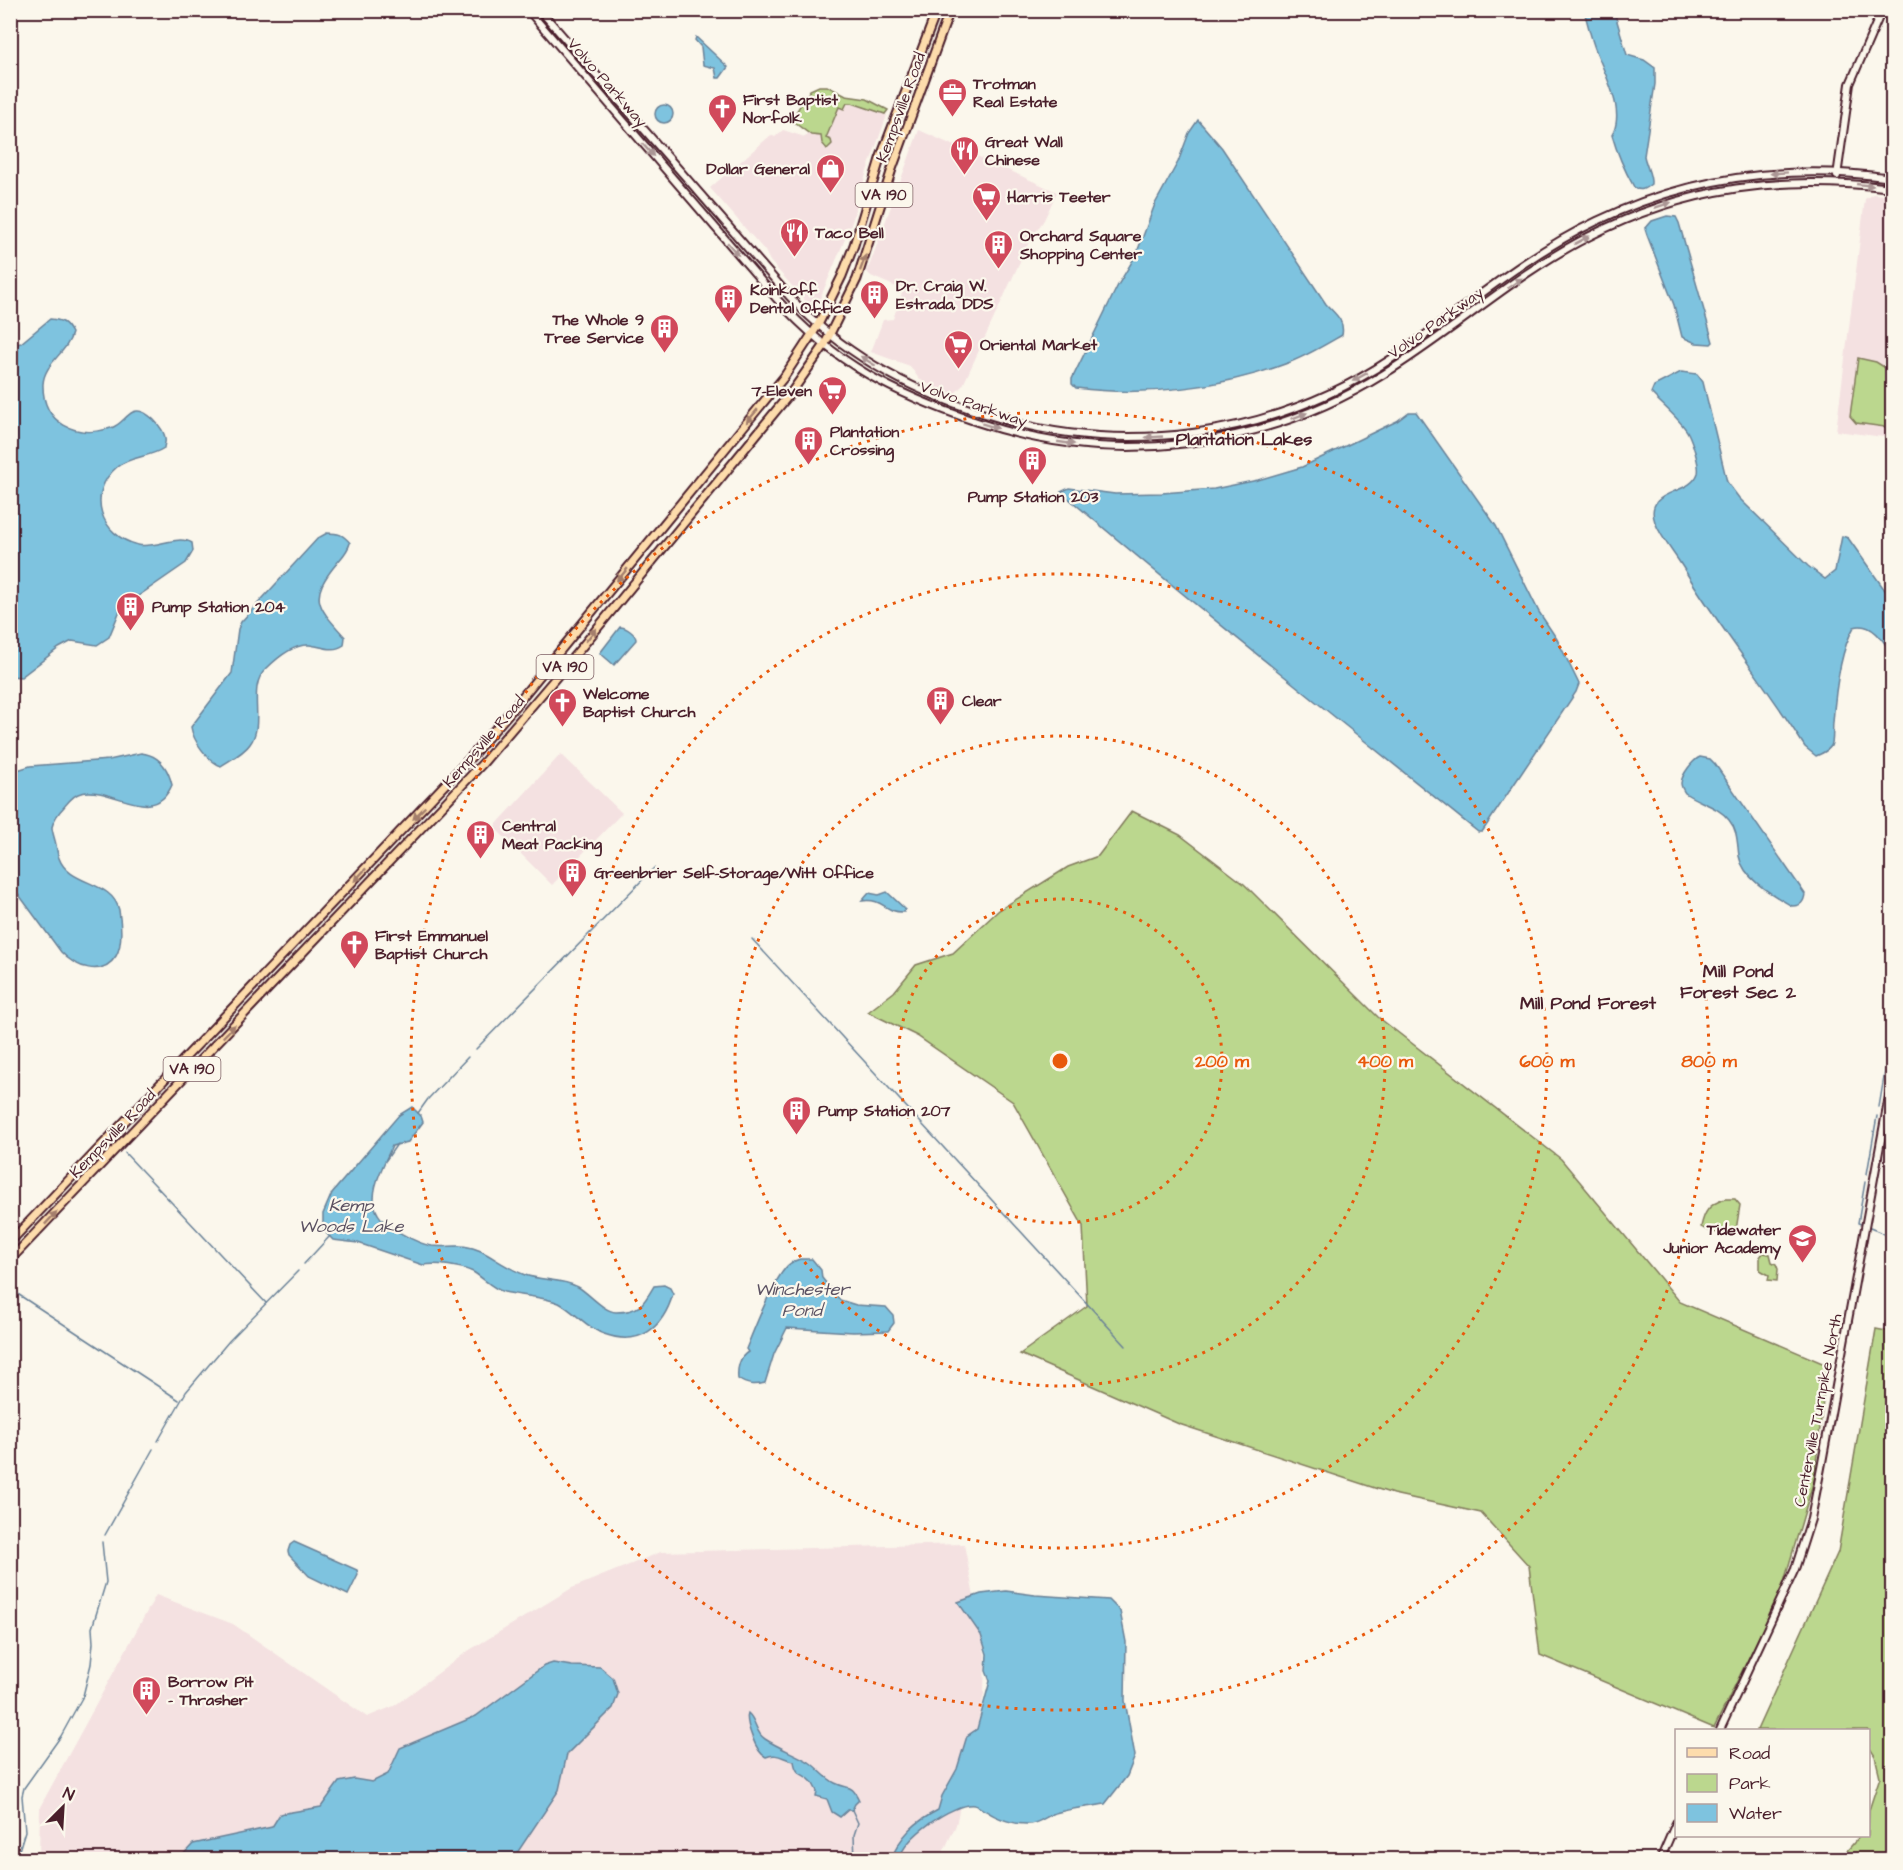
<svg xmlns="http://www.w3.org/2000/svg" width="1903" height="1870" viewBox="0 0 1903 1870" font-family="'Architects Daughter',sans-serif">
<style>
.built{fill:#f4e1e1}
.green{fill:#bbd78e;stroke:#827b5c;stroke-width:1.5}
.water{fill:#7ec3df;stroke:#698197;stroke-width:1.5}
.lines{fill:none;stroke-linecap:round;stroke-linejoin:round}
.stream{stroke:#698197;stroke-width:1.5}
.secondary-casing{stroke:#4a1f2b;stroke-width:10}
.primary-casing{stroke:#4a1f2b;stroke-width:11}
.secondary{stroke:#fbf7ec;stroke-width:6}
.primary{stroke:#fddcac;stroke-width:7}
.oneway{fill:#ab9695}
.oneway2{fill:#a47e6c}
.ring{fill:none;stroke:#e8590c;stroke-width:3;stroke-dasharray:3 6}
.labels{text-anchor:middle;stroke-width:4.5;stroke-linejoin:round;paint-order:stroke}
.shield{fill:#fbf7ec;stroke:#7f6065;stroke-width:1.5}
.shield-label{font-size:15px;font-weight:bold;fill:#4a1f2b}
.street-label{font-size:16px;fill:#4a1f2b;stroke:#fbf7ec}
.poi-label{font-size:16px;font-weight:bold;fill:#4a1f2b;stroke:#fbf7ec;text-anchor:start}
.neighbourhood-label{font-size:18px;font-weight:bold;fill:#4a1f2b;stroke:#fbf7ec}
.water-label{font-size:18px;font-style:italic;fill:#5a5061;stroke:#fbf7ec}
.centre{fill:#e8590c;stroke:#fbf7ec;stroke-width:3}
.ring-label{font-size:18px;text-anchor:middle;font-weight:bold;fill:#e8590c;stroke:#fbf7ec;stroke-width:4.5;stroke-linejoin:round;paint-order:stroke}
</style>
<rect width="100%" height="100%" fill="#fbf7ec"/>
<filter id="ink" filterUnits="userSpaceOnUse"><feTurbulence type="fractalNoise" baseFrequency=".0167" numOctaves="2"/><feDisplacementMap in="SourceGraphic" scale="12" xChannelSelector="R" yChannelSelector="G"/><feConvolveMatrix kernelMatrix="1 2 1 2 8 2 1 2 1" color-interpolation-filters="sRGB"/></filter>
<g filter="url(#ink)">
<g class="built">
<polygon points="848,103 874,110 887,115 866,174 851,225 819,301 808,304 770,261 765,251 710,188 771,135 775,137 783,130 805,137 809,133 814,136 820,135 824,148 829,149 832,144 831,140 827,138 839,107 844,109"/>
<polygon points="919,130 1057,192 1044,220 1029,242 963,385 951,397 919,379 910,366 871,352 883,320 893,319 903,290 871,276 867,272"/>
<polygon points="1873,194 1892,196 1892,438 1836,431 1865,199"/>
<polygon points="561,754 622,813 552,885 494,827"/>
<polygon points="1892,1124 1892,1183 1885,1179"/>
<polygon points="964,1544 985,1655 984,1694 956,1825 940,1859 39,1860 40,1807 156,1595 233,1624 367,1717 394,1706 468,1651 572,1588 661,1552"/>
</g>
<g class="green">
<polygon points="819,86 827,86 846,96 867,99 888,110 885,114 852,103 847,103 844,109 839,107 826,138 831,140 832,144 827,149 822,143 821,136 811,135 791,120 810,90"/>
<polygon points="1858,358 1876,362 1892,372 1892,428 1856,423 1850,416"/>
<polygon points="1132,811 1180,835 1244,884 1378,1017 1561,1159 1680,1302 1827,1365 1814,1480 1781,1592 1714,1728 1540,1655 1529,1566 1481,1513 1393,1494 1179,1424 1020,1354 1087,1306 1083,1226 1013,1102 917,1036 868,1012 894,992 916,965 953,953 999,910 1068,867 1098,856"/>
<path d="M 1725,1199 L 1735,1199 L 1740,1205 L 1736,1230 C 1728,1236 1710,1233 1701,1227 C 1704,1212 1709,1204 1725,1199 Z"/>
<polygon points="1763,1253 1770,1254 1772,1262 1776,1264 1778,1269 1777,1281 1768,1280 1769,1275 1760,1270 1760,1257"/>
<polygon points="1876,1329 1892,1332 1892,1859 1828,1859 1844,1854 1860,1836 1868,1836 1869,1810 1880,1777 1875,1756 1869,1747 1868,1730 1757,1730 1838,1552"/>
</g>
<g class="water">
<path d="M 1584,11 L 1614,11 L 1627,55 L 1644,60 L 1655,68 L 1655,84 L 1644,156 C 1646,166 1652,175 1651,184 C 1645,189 1640,192 1634,187 C 1625,171 1617,153 1612,135 C 1626,111 1605,75 1596,51 C 1591,39 1588,24 1584,11 Z"/>
<polygon points="696,37 728,67 720,78 717,78 715,68 703,65 701,47 695,40"/>
<circle cx="664" cy="114" r="9"/>
<path d="M 1198,120 L 1222,148 L 1326,304 C 1335,314 1345,320 1342,335 C 1323,346 1305,357 1285,364 C 1221,388 1143,397 1076,388 L 1072,384 L 1072,379 L 1118,285 L 1136,255 L 1155,204 L 1178,162 L 1189,133 Z"/>
<polygon points="1667,216 1676,217 1679,223 1713,342 1711,344 1696,343 1682,337 1674,305 1647,235 1645,229 1652,221"/>
<path d="M 50,319 C 62,320 66,322 72,333 C 68,352 44,363 43,384 C 42,424 77,439 111,428 C 121,425 125,416 133,412 C 145,406 165,429 165,439 C 166,442 164,445 164,448 C 149,458 130,456 117,467 C 86,493 100,536 138,545 C 156,549 177,534 192,543 L 193,551 L 186,563 L 121,608 L 109,637 L 97,645 L 72,641 L 59,648 L 21,677 L 10,676 L 11,345 L 21,343 Z"/>
<path d="M 1681,372 L 1697,374 L 1703,382 L 1727,482 L 1739,498 L 1808,566 L 1825,579 L 1835,571 L 1842,536 L 1848,538 L 1892,600 L 1892,655 C 1885,642 1871,621 1854,627 C 1840,651 1835,694 1833,723 C 1832,731 1834,739 1831,746 C 1828,751 1821,754 1816,756 L 1805,747 C 1767,686 1721,630 1684,569 C 1675,554 1661,538 1655,522 C 1643,488 1691,496 1698,473 C 1700,465 1692,441 1688,433 C 1681,420 1661,404 1651,393 L 1654,386 Z"/>
<path d="M 1409,412 L 1416,412 L 1496,526 L 1539,612 L 1557,639 L 1579,684 L 1576,692 L 1482,832 L 1478,832 C 1339,720 1197,608 1061,492 L 1069,488 L 1115,494 L 1162,493 L 1214,489 L 1258,480 L 1302,467 L 1397,421 Z"/>
<path d="M 327,533 C 338,533 343,534 350,543 C 348,551 343,556 337,563 C 308,598 317,606 345,637 L 344,645 C 332,653 322,646 309,645 C 293,644 276,659 266,669 C 246,687 266,723 250,744 C 244,753 230,760 221,766 C 208,761 193,741 191,727 L 232,673 L 238,629 L 241,622 L 318,538 Z"/>
<path d="M 620,627 C 626,627 636,634 636,640 L 614,665 L 600,653 Z"/>
<path d="M 141,753 C 159,755 168,767 172,785 C 153,828 112,785 81,793 C 74,794 68,802 64,807 C 59,812 54,819 52,827 C 52,832 55,839 56,845 C 57,849 57,854 59,858 C 69,886 112,880 119,910 C 121,923 123,944 116,956 C 102,978 75,967 61,952 L 11,884 L 11,772 L 30,766 L 109,760 Z"/>
<path d="M 1700,757 L 1710,759 L 1715,764 L 1805,894 C 1804,902 1801,906 1792,906 C 1773,895 1743,879 1739,856 C 1737,842 1738,831 1729,820 C 1718,806 1699,803 1685,793 C 1683,790 1681,786 1681,783 C 1682,774 1693,760 1700,757 Z"/>
<path d="M 887,892 L 905,909 L 904,912 C 884,913 885,898 862,901 L 869,893 L 879,895 Z"/>
<path d="M 412,1107 L 421,1116 L 423,1122 L 408,1142 L 392,1146 C 384,1165 366,1194 378,1214 C 385,1227 418,1244 432,1246 C 451,1248 462,1242 481,1251 C 496,1259 509,1269 525,1275 C 542,1281 562,1278 578,1287 C 590,1294 603,1311 616,1312 C 639,1312 643,1305 654,1286 L 664,1285 L 670,1288 L 673,1294 C 663,1328 640,1347 604,1334 C 588,1329 574,1311 559,1303 C 543,1296 521,1296 504,1292 C 493,1289 483,1278 473,1272 C 460,1266 438,1263 423,1265 L 358,1243 L 333,1240 L 323,1230 L 323,1214 L 332,1193 L 399,1115 Z"/>
<path d="M 800,1259 L 812,1259 L 821,1270 L 822,1278 L 840,1300 L 856,1305 L 886,1307 L 893,1315 L 894,1323 L 888,1331 L 853,1332 L 787,1328 L 774,1354 L 765,1383 C 754,1386 747,1385 738,1379 C 737,1369 739,1357 748,1352 L 746,1349 C 754,1330 775,1273 791,1263 C 793,1261 797,1260 800,1259 Z"/>
<polygon points="294,1542 357,1570 358,1575 348,1595 309,1576 289,1555 288,1551 290,1545"/>
<path d="M 1006,1591 L 1035,1595 L 1109,1600 L 1120,1611 L 1126,1642 L 1125,1701 L 1135,1756 L 1127,1776 L 1105,1804 C 1089,1807 1071,1808 1055,1813 C 1047,1816 1039,1823 1030,1824 C 1015,1825 998,1819 986,1811 C 981,1809 979,1806 974,1805 C 954,1802 901,1839 900,1859 L 891,1859 C 901,1835 915,1822 938,1810 L 942,1796 L 957,1769 L 967,1736 L 977,1729 L 990,1681 L 986,1671 L 987,1654 L 981,1635 L 958,1602 L 981,1594 Z"/>
<polygon points="553,1663 572,1666 600,1667 613,1678 618,1694 613,1708 567,1754 559,1790 513,1859 179,1859 193,1844 272,1827 280,1814 321,1807 339,1782 354,1779 372,1782 388,1774 400,1748 476,1716 544,1666"/>
<path d="M 748,1713 C 757,1721 755,1733 765,1739 C 779,1748 795,1754 809,1762 C 818,1768 825,1778 835,1783 C 849,1790 851,1783 859,1800 L 855,1804 L 852,1810 L 848,1810 L 840,1817 L 832,1812 L 827,1799 L 816,1796 L 817,1791 C 815,1788 814,1785 812,1782 C 805,1773 796,1777 794,1761 C 783,1759 777,1752 766,1757 C 756,1753 745,1722 748,1713 Z"/>
</g>
<g class="lines">
<g class="stream">
<polyline points="752,939 1126,1346"/>
<polyline points="476,1049 654,868"/>
<polyline points="1879,1107 1892,1030"/>
<polyline points="418,1113 428,1099 468,1057"/>
<polyline points="125,1153 266,1303"/>
<polyline points="386,1160 397,1144"/>
<polyline points="1867,1174 1877,1116"/>
<polyline points="1861,1224 1858,1223 1865,1182"/>
<polyline points="1870,1228 1892,1237"/>
<polyline points="304,1264 330,1236"/>
<polyline points="10,1289 179,1400"/>
<polyline points="158,1441 186,1392 229,1341 298,1271"/>
<polyline points="105,1535 153,1449"/>
<polyline points="852,1810 858,1823 854,1835 855,1860"/>
<polyline points="16,1860 25,1831 22,1796 24,1788 61,1736 83,1696 91,1664 93,1643 92,1628 106,1582 102,1542"/>
</g>
<defs>
<g id="secondary">
<path d="M 528,10 L 776,298 C 834,364 895,394 977,422 C 1112,468 1264,449 1384,374 C 1454,331 1515,274 1588,237 C 1687,186 1783,175 1892,188"/>
<path d="M 540,10 L 790,297 C 842,354 912,391 985,414 C 1121,458 1272,438 1391,359 C 1459,313 1523,256 1597,221 C 1690,176 1791,164 1892,178"/>
<polyline points="1837,176 1850,84 1882,10"/>
<polyline points="1720,1730 1795,1569 1811,1519 1821,1468 1892,1080"/>
<polyline points="1660,1860 1676,1823"/>
</g>
<g id="primary">
<polyline points="10,1242 471,757 510,712 784,377 818,325 842,276 854,245 880,159 937,10"/>
<polyline points="10,1260 483,763 581,648 793,390 824,346 857,279 892,169 950,10"/>
</g>
</defs>
<use href="#secondary" class="secondary-casing"/>
<use href="#primary" class="primary-casing"/>
<use href="#secondary" class="secondary"/>
<use href="#primary" class="primary"/>
</g>
<defs><path id="oneway-solid" d="M-6-.8H1V-3.2L6.5 0L1 3.2V.8H-6Z" transform="scale(1.5)"/></defs>
<g class="oneway">
<use href="#oneway-solid" transform="translate(648 150) rotate(49)"/>
<use href="#oneway-solid" transform="translate(1779 173) rotate(176)"/>
<use href="#oneway-solid" transform="translate(1865 185) rotate(6)"/>
<use href="#oneway-solid" transform="translate(1663 205) rotate(-18)"/>
<use href="#oneway-solid" transform="translate(1582 240) rotate(-28)"/>
<use href="#oneway-solid" transform="translate(733 249) rotate(49)"/>
<use href="#oneway-solid" transform="translate(1515 283) rotate(-35)"/>
<use href="#oneway-solid" transform="translate(868 361) rotate(-148)"/>
<use href="#oneway-solid" transform="translate(1360 377) rotate(151)"/>
<use href="#oneway-solid" transform="translate(1299 416) rotate(-21)"/>
<use href="#oneway-solid" transform="translate(990 426) rotate(17)"/>
<use href="#oneway-solid" transform="translate(1154 437) rotate(177)"/>
<use href="#oneway-solid" transform="translate(1066 443) rotate(8)"/>
</g>
<g class="oneway2">
<use href="#oneway-solid" transform="translate(863 263) rotate(-70)"/>
<use href="#oneway-solid" transform="translate(752 416) rotate(130)"/>
<use href="#oneway-solid" transform="translate(622 575) rotate(130)"/>
<use href="#oneway-solid" transform="translate(591 635) rotate(-51)"/>
<use href="#oneway-solid" transform="translate(419 813) rotate(134)"/>
<use href="#oneway-solid" transform="translate(360 875) rotate(133)"/>
<use href="#oneway-solid" transform="translate(229 1031) rotate(-46)"/>
<use href="#oneway-solid" transform="translate(51 1218) rotate(-47)"/>
</g>
</g>
<g class="ring">
<circle cx="1060" cy="1061" r="162"/>
<circle cx="1060" cy="1061" r="325"/>
<circle cx="1060" cy="1061" r="487"/>
<circle cx="1060" cy="1061" r="649"/>
</g>
<defs>
<symbol id="office-pin" viewBox="-11 -11 22 30"><path d="M0 17L-7.5 6A9.5 9.5 0 1 1 7.5 6Z" fill="#d1495b" stroke="#fbf7ec"/><path d="M-6-3h4V-5.5h4V-3h4V5H-6ZM-1-4.5V-3h2v-1.5ZM-6 0V1H6V0Z" fill="#fff"/></symbol>
<symbol id="church-pin" viewBox="-11 -11 22 30"><path d="M0 17L-7.5 6A9.5 9.5 0 1 1 7.5 6Z" fill="#d1495b" stroke="#fbf7ec"/><path d="M-1.2-6h2.4v3.5h3.3v2.4h-3.3V6h-2.4V-.1h-3.3v-2.4h3.3Z" fill="#fff"/></symbol>
<symbol id="restaurant-pin" viewBox="-11 -11 22 30"><path d="M0 17L-7.5 6A9.5 9.5 0 1 1 7.5 6Z" fill="#d1495b" stroke="#fbf7ec"/><path d="M-5-6h1v4h1v-4h1v4h1v-4h1v5L-1.5 .5V6h-2V.5L-5-1ZM5-6V6H3V1.5H1.5Q1.5-4 5-6Z" fill="#fff"/></symbol>
<symbol id="shop-pin" viewBox="-11 -11 22 30"><path d="M0 17L-7.5 6A9.5 9.5 0 1 1 7.5 6Z" fill="#d1495b" stroke="#fbf7ec"/><path d="M-5-2.5h2.3a2.7 3.5 0 0 1 5.4 0H5L5.5 6h-11ZM-1.5-2.5h3a1.5 2.3 0 0 0-3 0Z" fill="#fff"/></symbol>
<symbol id="supermarket-pin" viewBox="-11 -11 22 30"><path d="M0 17L-7.5 6A9.5 9.5 0 1 1 7.5 6Z" fill="#d1495b" stroke="#fbf7ec"/><path d="M-6-5.5h2.5l.6 2H6L4.5 2H-2.5L-4.4-4H-6ZM-1.5 3.2a1.3 1.3 0 1 0 .1 0ZM3 3.2a1.3 1.3 0 1 0 .1 0Z" fill="#fff"/></symbol>
<symbol id="building-pin" viewBox="-11 -11 22 30"><path d="M0 17L-7.5 6A9.5 9.5 0 1 1 7.5 6Z" fill="#d1495b" stroke="#fbf7ec"/><path d="M-4-6H4V6H1V3H-1V6H-4ZM-2.5-4.3h1.7v1.8h-1.7ZM.8-4.3h1.7v1.8H.8ZM-2.5-1h1.7V.8h-1.7ZM.8-1h1.7V.8H.8Z" fill="#fff"/></symbol>
<symbol id="school-pin" viewBox="-11 -11 22 30"><path d="M0 17L-7.5 6A9.5 9.5 0 1 1 7.5 6Z" fill="#d1495b" stroke="#fbf7ec"/><path d="M0-5L7-2L0 1L-7-2ZM-4 1L0 2.5L4 1V4Q0 6-4 4Z" fill="#fff"/></symbol>
</defs>
<g fill-rule="evenodd">
<use href="#office-pin" x="936" y="76" width="33" height="45"/>
<use href="#church-pin" x="706" y="92" width="33" height="45"/>
<use href="#restaurant-pin" x="948" y="134" width="33" height="45"/>
<use href="#shop-pin" x="814" y="152" width="33" height="45"/>
<use href="#supermarket-pin" x="970" y="180" width="33" height="45"/>
<use href="#restaurant-pin" x="778" y="216" width="33" height="45"/>
<use href="#building-pin" x="982" y="228" width="33" height="45"/>
<use href="#building-pin" x="858" y="278" width="33" height="45"/>
<use href="#building-pin" x="712" y="282" width="33" height="45"/>
<use href="#building-pin" x="648" y="312" width="33" height="45"/>
<use href="#supermarket-pin" x="942" y="328" width="33" height="45"/>
<use href="#supermarket-pin" x="816" y="374" width="33" height="45"/>
<use href="#building-pin" x="792" y="424" width="33" height="45"/>
<use href="#building-pin" x="1016" y="444" width="33" height="45"/>
<use href="#building-pin" x="114" y="590" width="33" height="45"/>
<use href="#building-pin" x="924" y="684" width="33" height="45"/>
<use href="#church-pin" x="546" y="686" width="33" height="45"/>
<use href="#building-pin" x="464" y="818" width="33" height="45"/>
<use href="#building-pin" x="556" y="856" width="33" height="45"/>
<use href="#church-pin" x="338" y="928" width="33" height="45"/>
<use href="#building-pin" x="780" y="1094" width="33" height="45"/>
<use href="#school-pin" x="1786" y="1222" width="33" height="45"/>
<use href="#building-pin" x="130" y="1674" width="33" height="45"/>
</g>
<g class="labels">
<g class="shield">
<rect x="855.5" y="183" width="57" height="24" rx="4.5"/>
<rect x="536.5" y="655" width="57" height="24" rx="4.5"/>
<rect x="163.5" y="1057" width="57" height="24" rx="4.5"/>
</g>
<g class="shield-label">
<text x="884" y="200">VA 190</text>
<text x="565" y="672">VA 190</text>
<text x="192" y="1074">VA 190</text>
</g>
<g class="street-label">
<text transform="translate(608 82) rotate(49)" y="6">Volvo Parkway</text>
<text transform="translate(900 107) rotate(-70)" y="6">Kempsville Road</text>
<text transform="translate(1435 322) rotate(-35)" y="6">Volvo Parkway</text>
<text transform="translate(974 403) rotate(19)" y="6">Volvo Parkway</text>
<text transform="translate(483 741) rotate(-49)" y="6">Kempsville Road</text>
<text transform="translate(112 1133) rotate(-46)" y="6">Kempsville Road</text>
<text transform="translate(1817 1410) rotate(-79)" y="6">Centerville Turnpike North</text>
</g>
<g class="poi-label">
<text x="973" y="89">Trotman<tspan x="973" dy="18">Real Estate</tspan></text>
<text x="743" y="105">First Baptist<tspan x="743" dy="18">Norfolk</tspan></text>
<text x="985" y="147">Great Wall<tspan x="985" dy="18">Chinese</tspan></text>
<text x="810" y="174" text-anchor="end">Dollar General</text>
<text x="1007" y="202">Harris Teeter</text>
<text x="815" y="238">Taco Bell</text>
<text x="1020" y="241">Orchard Square<tspan x="1020" dy="18">Shopping Center</tspan></text>
<text x="896" y="291">Dr. Craig W.<tspan x="896" dy="18">Estrada, DDS</tspan></text>
<text x="750" y="295">Koinkoff<tspan x="750" dy="18">Dental Office</tspan></text>
<text x="644" y="325" text-anchor="end">The Whole 9<tspan x="644" dy="18">Tree Service</tspan></text>
<text x="980" y="350">Oriental Market</text>
<text x="812" y="396" text-anchor="end">7-Eleven</text>
<text x="830" y="437">Plantation<tspan x="830" dy="18">Crossing</tspan></text>
<text x="1033" y="502" text-anchor="middle">Pump Station 203</text>
<text x="152" y="612">Pump Station 204</text>
<text x="583" y="699">Welcome<tspan x="583" dy="18">Baptist Church</tspan></text>
<text x="962" y="706">Clear</text>
<text x="502" y="831">Central<tspan x="502" dy="18">Meat Packing</tspan></text>
<text x="594" y="878">Greenbrier Self-Storage/Witt Office</text>
<text x="375" y="941">First Emmanuel<tspan x="375" dy="18">Baptist Church</tspan></text>
<text x="818" y="1116">Pump Station 207</text>
<text x="1781" y="1235" text-anchor="end">Tidewater<tspan x="1781" dy="18">Junior Academy</tspan></text>
<text x="168" y="1687">Borrow Pit<tspan x="168" dy="18">- Thrasher</tspan></text>
</g>
<g class="neighbourhood-label">
<text x="1244" y="445">Plantation Lakes</text>
<text x="1738" y="977">Mill Pond<tspan x="1738" dy="21">Forest Sec 2</tspan></text>
<text x="1588" y="1009">Mill Pond Forest</text>
</g>
<g class="water-label">
<text x="351" y="1211">Kemp<tspan x="351" dy="21">Woods Lake</tspan></text>
<text x="802" y="1295">Winchester<tspan x="802" dy="21">Pond</tspan></text>
</g>
</g>
<circle cx="1060" cy="1061" r="9" class="centre"/>
<g class="ring-label">
<text x="1222" y="1067">200 m</text>
<text x="1385" y="1067">400 m</text>
<text x="1547" y="1067">600 m</text>
<text x="1709" y="1067">800 m</text>
</g>
<rect width="1903" height="1870" fill="none" stroke="#fbf7ec" stroke-width="36"/>
<rect x="18" y="18" width="1867" height="1834" fill="none" stroke="#4a1f2b" stroke-width="2" filter="url(#ink)"/>
<rect x="1675" y="1729" width="195" height="108" fill="#fbf7ec" stroke="#b4a19f" stroke-width="1.5"/>
<rect x="1687" y="1748" width="30" height="9" fill="#fddcac" stroke="#b4a19f" stroke-width="1.5"/>
<text x="1729" y="1759" font-size="18" fill="#4a1f2b">Road</text>
<rect x="1687" y="1774" width="30" height="18" fill="#bbd78e" stroke="#b4a19f" stroke-width="1.5"/>
<text x="1729" y="1789" font-size="18" fill="#4a1f2b">Park</text>
<rect x="1687" y="1804" width="30" height="18" fill="#7ec3df" stroke="#b4a19f" stroke-width="1.5"/>
<text x="1729" y="1819" font-size="18" fill="#4a1f2b">Water</text>
<g transform="translate(63 1807) rotate(24)" stroke="#fbf7ec" stroke-width="4.5" paint-order="stroke">
<path d="M0-4.5L10 22L0 15L-10 22Z" fill="#4a1f2b"/>
<text y="-9" font-size="16" font-weight="bold" text-anchor="middle" fill="#4a1f2b">N</text>
</g>
</svg>
